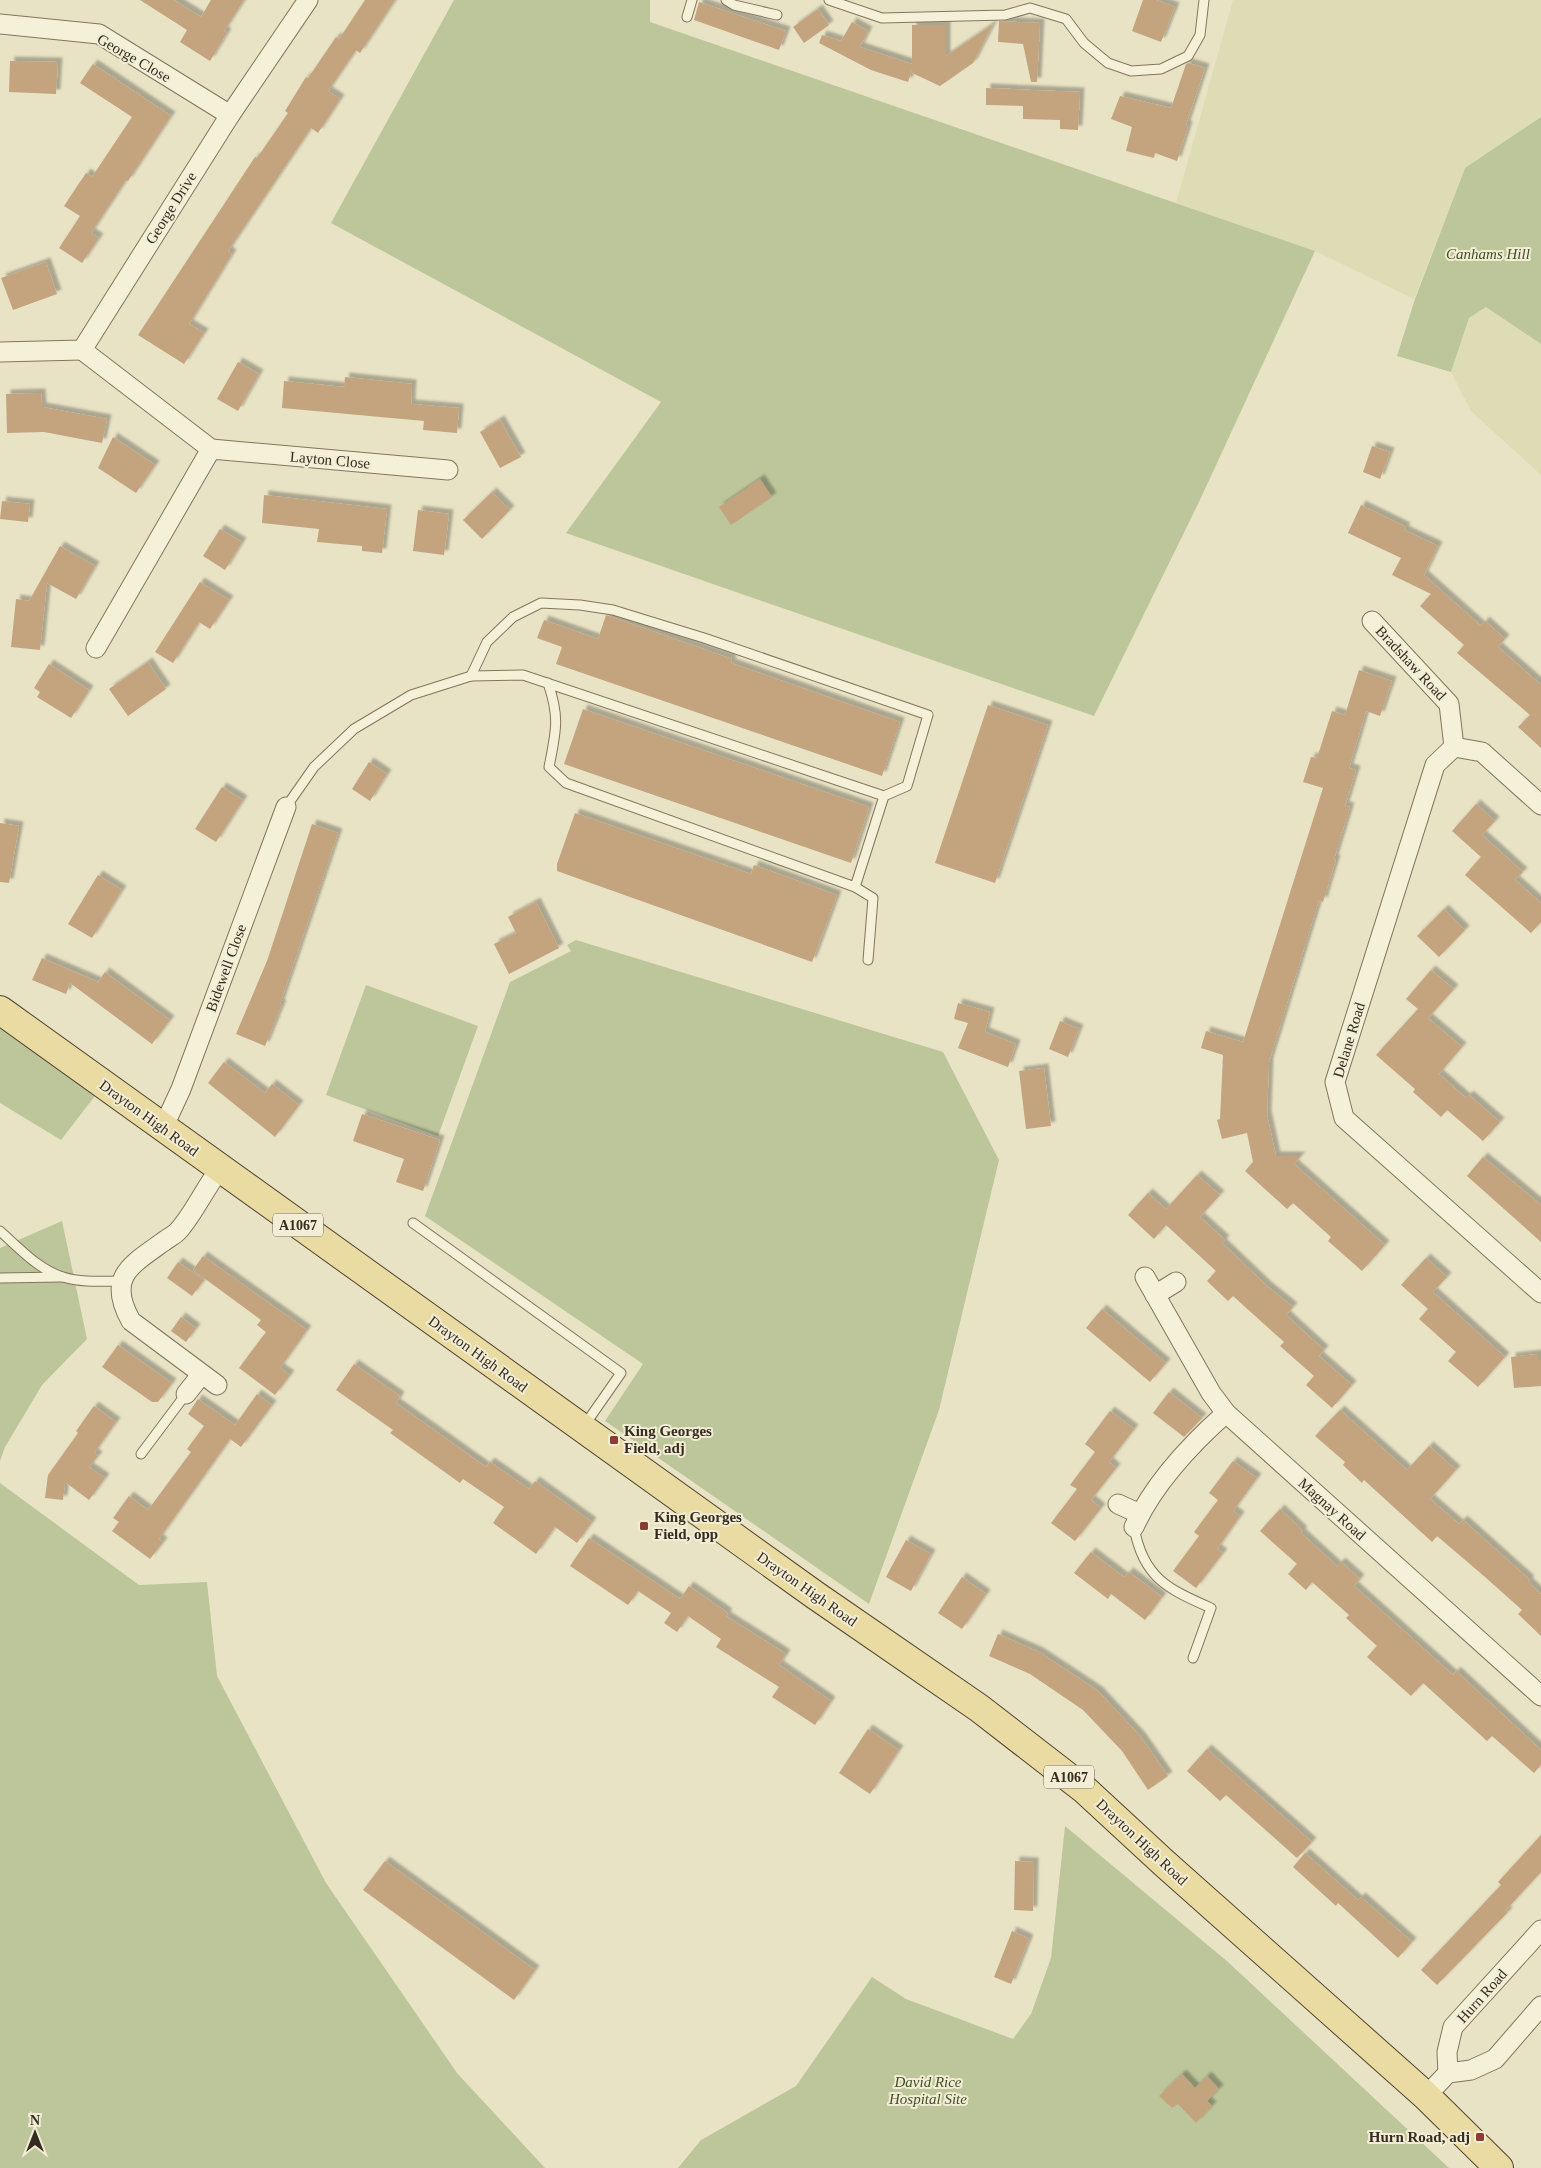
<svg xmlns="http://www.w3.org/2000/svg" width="1541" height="2168" viewBox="0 0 1541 2168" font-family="Georgia,serif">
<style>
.farmland{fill:#dedcb4}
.green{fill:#bcc69a}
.building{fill:#c4a37f;filter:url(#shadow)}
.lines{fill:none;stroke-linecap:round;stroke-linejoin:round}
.service-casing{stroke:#83755d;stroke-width:11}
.minor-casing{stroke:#83755d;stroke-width:21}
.primary-casing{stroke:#514431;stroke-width:30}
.service{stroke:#f5f0d8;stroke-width:9}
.minor{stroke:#f5f0d8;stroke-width:19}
.primary{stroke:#e9dba1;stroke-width:28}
.poi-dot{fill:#8c3d33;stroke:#f2edd4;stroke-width:2}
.labels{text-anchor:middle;stroke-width:4;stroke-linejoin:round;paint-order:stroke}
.shield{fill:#f2edd4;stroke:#6d6656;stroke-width:1}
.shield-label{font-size:14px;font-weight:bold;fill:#342c20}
.street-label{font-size:15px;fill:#342c20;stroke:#f2edd4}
.park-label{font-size:15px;font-style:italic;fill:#414f28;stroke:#f2edd4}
.poi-label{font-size:15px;font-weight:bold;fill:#342c20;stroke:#f2edd4;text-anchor:start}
</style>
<defs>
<filter id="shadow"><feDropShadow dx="4.5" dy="-4.5" stdDeviation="1" flood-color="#0004"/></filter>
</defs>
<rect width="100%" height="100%" fill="#e9e3c5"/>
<g class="farmland">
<polygon points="1233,0 1541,0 1541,117 1465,168 1414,299 1315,251 1176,203"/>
<polygon points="1486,307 1541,344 1541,475 1471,411 1451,372 1469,318"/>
</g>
<g class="green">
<polygon points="454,0 650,0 650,22 1315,251 1199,502 1094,716 566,533 661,402 331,223"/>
<polygon points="1541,117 1541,344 1486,307 1469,318 1451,372 1397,356 1415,299 1465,168"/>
<polygon points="576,940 943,1052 999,1160 939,1410 869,1604 605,1421 643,1364 425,1216 510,982 571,951 567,945"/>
<polygon points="366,985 478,1026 438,1136 326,1095"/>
<polygon points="0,1011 98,1092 61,1140 0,1103"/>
<polygon points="62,1221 87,1339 42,1385 5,1447 0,1461 0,1248"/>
<polygon points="0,1483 139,1585 207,1582 217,1676 326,1883 457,2073 545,2168 0,2168"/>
<polygon points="1065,1826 1228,1962 1449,2168 678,2168 701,2140 796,2086 872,1977 906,1999 1013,2039 1031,2014 1051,1958"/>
</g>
<g class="building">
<polygon points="140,0 174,0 201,17 211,0 244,0 224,31 227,33 210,61 180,42 187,30"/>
<polygon points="365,0 395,0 360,53 356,50 328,91 340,99 318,133 311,128 228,251 232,254 189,324 204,333 184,364 138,335 255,157 257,158 288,113 285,111 306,77 308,78 336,37 339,39"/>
<polygon points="1143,0 1156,0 1175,7 1161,42 1132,31"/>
<polygon points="699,2 786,31 779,50 694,20"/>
<polygon points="818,9 829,25 804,43 793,27"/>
<polygon points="999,21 1040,23 1037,82 1031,82 1023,44 998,42"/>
<polygon points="852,22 868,31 860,47 912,64 912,25 946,25 946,56 993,24 973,63 940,86 912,73 912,70 908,82 871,70 819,43 822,35 841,41"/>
<polygon points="10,61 58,62 56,94 9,92"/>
<polygon points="1188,63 1205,68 1186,125 1188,126 1177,161 1155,153 1154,158 1126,151 1132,127 1111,119 1120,96 1171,108 1186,64"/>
<polygon points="93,64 171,116 128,181 126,180 91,233 99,238 82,263 59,248 80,216 64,206 86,173 92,177 132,117 80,83"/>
<polygon points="986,88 1080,92 1078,130 1060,129 1060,120 1023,119 1023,106 986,105"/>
<polygon points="46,262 57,294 13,310 1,278"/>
<polygon points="238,362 259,374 238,411 217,399"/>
<polygon points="345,377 412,384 411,404 459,408 457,433 423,430 424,421 282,408 284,381 344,387"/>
<polygon points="41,393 42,407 107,419 102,443 44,432 7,433 6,394"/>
<polygon points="500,420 521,457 500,468 480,432"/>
<polygon points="113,437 155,465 136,493 98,468"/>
<polygon points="1372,446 1390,452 1380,479 1363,472"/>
<polygon points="760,479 772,497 731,525 719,507"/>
<polygon points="492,492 510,510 482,539 463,520"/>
<polygon points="264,495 387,509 382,553 362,551 362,546 317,542 319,529 262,523"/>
<polygon points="2,501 30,504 28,522 0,519"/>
<polygon points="1361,505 1406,527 1404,530 1438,546 1424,575 1481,626 1485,621 1505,639 1498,647 1541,685 1541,748 1518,727 1530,715 1457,653 1464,645 1420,606 1431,594 1392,575 1401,558 1348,533"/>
<polygon points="418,510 449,514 444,555 413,551"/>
<polygon points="220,529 242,542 225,570 203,556"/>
<polygon points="60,546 95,566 76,599 47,583 40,650 11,647 16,599 29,601"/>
<polygon points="200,582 229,600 210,629 199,622 173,663 155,652"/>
<polygon points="606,615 732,659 731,663 900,722 882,776 556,664 562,647 537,638 544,620 598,639"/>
<polygon points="148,662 166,689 128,716 109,689"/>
<polygon points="49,664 89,690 71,718 37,697 40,692 34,688"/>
<polygon points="1359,670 1392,681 1380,716 1366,711 1349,768 1356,770 1345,806 1350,807 1334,859 1336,859 1323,902 1319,900 1269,1062 1267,1115 1276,1156 1301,1156 1294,1164 1385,1245 1362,1271 1328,1241 1331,1237 1293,1203 1287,1209 1245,1171 1253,1162 1247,1133 1222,1139 1217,1120 1220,1119 1223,1055 1201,1048 1206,1031 1243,1042 1323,788 1303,782 1311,757 1317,758 1332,711 1345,715"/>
<polygon points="988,705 1048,725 995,883 935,863"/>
<polygon points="583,709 869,807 851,863 564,764"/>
<polygon points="369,762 387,774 370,801 352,789"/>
<polygon points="222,787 243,800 216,842 195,829"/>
<polygon points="1476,804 1495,821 1482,835 1523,872 1515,880 1541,903 1541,922 1531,933 1465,875 1481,857 1452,831"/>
<polygon points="575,813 751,874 754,865 837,895 812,962 557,871 557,864"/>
<polygon points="0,823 19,826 9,883 0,882"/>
<polygon points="312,824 338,833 280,1004 282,1004 265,1046 236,1034 267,961"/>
<polygon points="98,875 122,890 92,938 68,924"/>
<polygon points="536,902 559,948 509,974 494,944 516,933 508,917"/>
<polygon points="1444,909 1465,930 1439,957 1417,936"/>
<polygon points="42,958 98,982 105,972 170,1020 152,1044 70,983 66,994 32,980"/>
<polygon points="1431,970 1454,989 1428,1018 1462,1047 1439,1074 1466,1098 1469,1095 1500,1122 1483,1141 1447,1110 1441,1117 1413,1092 1415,1089 1376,1055 1418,1009 1406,999"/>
<polygon points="958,1003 990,1012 985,1032 1016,1044 1008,1067 958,1048 968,1023 954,1019"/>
<polygon points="1060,1021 1079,1029 1068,1057 1049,1049"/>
<polygon points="224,1062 265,1093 272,1084 299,1105 275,1137 208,1083"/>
<polygon points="1044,1068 1051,1126 1026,1129 1019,1071"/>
<polygon points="362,1114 440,1140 423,1191 396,1182 404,1159 353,1141"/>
<polygon points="1483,1157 1541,1205 1541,1242 1467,1176"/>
<polygon points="1197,1175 1220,1195 1200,1217 1225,1240 1222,1243 1268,1287 1293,1307 1286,1315 1324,1350 1319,1356 1352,1385 1332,1408 1306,1385 1314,1376 1280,1346 1284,1342 1233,1296 1228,1301 1207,1281 1216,1271 1166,1225 1154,1239 1128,1215 1148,1193 1166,1209"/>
<polygon points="203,1256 307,1330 280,1368 290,1375 275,1395 239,1368 266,1332 257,1325 261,1320 193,1270"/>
<polygon points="1426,1258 1447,1277 1433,1292 1505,1357 1478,1387 1448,1361 1456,1352 1419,1319 1428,1309 1401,1285"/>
<polygon points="178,1262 204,1280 192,1296 167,1278"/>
<polygon points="1102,1309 1166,1363 1150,1382 1086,1328"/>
<polygon points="181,1317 196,1328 186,1342 171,1331"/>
<polygon points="118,1345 172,1383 158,1402 152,1402 102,1367"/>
<polygon points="1538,1354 1538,1360 1541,1360 1541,1386 1514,1388 1511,1357"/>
<polygon points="354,1364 400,1396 396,1403 486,1467 490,1462 529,1489 535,1481 592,1522 577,1543 555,1527 536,1554 493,1523 504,1507 463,1479 460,1483 390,1433 393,1430 336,1390"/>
<polygon points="1169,1392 1202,1418 1184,1437 1153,1413"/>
<polygon points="257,1394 272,1405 241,1447 230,1439 159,1539 163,1542 150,1559 112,1531 119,1522 113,1518 129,1496 148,1510 191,1452 187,1449 204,1426 188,1414 198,1399 235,1425"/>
<polygon points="94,1406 116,1422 94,1453 98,1456 89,1467 105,1478 89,1500 65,1482 63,1500 45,1498 48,1475 78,1433 76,1431"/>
<polygon points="1340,1410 1407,1470 1429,1446 1456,1470 1430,1499 1459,1524 1463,1520 1530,1580 1528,1582 1541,1594 1541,1636 1518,1614 1522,1610 1485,1577 1437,1536 1432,1542 1364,1480 1362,1483 1343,1465 1345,1462 1315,1436"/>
<polygon points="1110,1411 1134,1429 1109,1462 1116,1468 1091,1500 1101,1508 1075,1541 1051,1523 1077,1489 1070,1485 1095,1452 1085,1444"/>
<polygon points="1233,1461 1257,1478 1233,1511 1240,1516 1217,1549 1223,1553 1196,1588 1173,1571 1199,1536 1194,1532 1218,1500 1209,1493"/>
<polygon points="1280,1509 1303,1531 1301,1533 1337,1566 1341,1562 1360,1579 1354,1586 1453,1675 1456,1671 1541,1750 1541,1765 1534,1773 1492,1736 1487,1741 1423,1683 1411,1696 1367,1657 1377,1646 1346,1618 1349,1615 1312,1582 1306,1590 1288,1574 1297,1564 1260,1531"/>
<polygon points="589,1538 680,1599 689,1586 728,1613 726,1616 786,1654 779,1665 831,1701 815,1725 772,1697 779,1687 716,1647 721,1639 688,1616 677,1632 664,1623 671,1613 638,1591 628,1605 570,1566"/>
<polygon points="906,1540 931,1554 911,1591 886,1577"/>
<polygon points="1091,1552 1124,1577 1129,1572 1162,1597 1145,1620 1111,1594 1108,1599 1074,1573"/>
<polygon points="962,1577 986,1594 962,1629 938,1613"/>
<polygon points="998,1634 1039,1652 1098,1691 1141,1737 1168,1776 1148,1790 1122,1751 1083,1710 1030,1674 989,1656"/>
<polygon points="868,1729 899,1750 870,1794 839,1773"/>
<polygon points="1207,1749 1312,1842 1297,1858 1226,1795 1220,1801 1187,1771"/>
<polygon points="1541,1835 1541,1872 1506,1910 1508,1912 1437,1985 1421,1970 1501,1885 1498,1882"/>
<polygon points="1305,1853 1358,1900 1361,1897 1412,1942 1398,1958 1338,1903 1336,1906 1293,1867"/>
<polygon points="385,1861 535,1970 514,2000 363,1890"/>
<polygon points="1015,1861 1034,1862 1033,1911 1014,1910"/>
<polygon points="1012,1931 1029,1939 1011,1984 994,1977"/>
<polygon points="1182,2074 1195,2088 1207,2076 1219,2089 1207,2101 1212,2106 1196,2123 1178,2104 1172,2108 1159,2096"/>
</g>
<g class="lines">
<defs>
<g id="service">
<polyline points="726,0 734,5 777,15"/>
<polyline points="829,0 882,18 1005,15 1030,8 1066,19 1084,43 1108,63 1131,71 1161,69 1188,56 1200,35 1204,0"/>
<polyline points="687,17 692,0"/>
<polyline points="471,676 487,642 513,617 541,603 580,605 613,610 704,638 928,715 907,786 884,796"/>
<path d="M 286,807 L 314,767 L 354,729 L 411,695 L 471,676 L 523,675 L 884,796 L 855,887 L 566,783 L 549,767 C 556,731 560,718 548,683"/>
<polyline points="855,887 873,898 868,960"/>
<polyline points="413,1223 621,1373 584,1426"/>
<path d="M 0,1231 C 19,1248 39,1270 63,1277 C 82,1283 103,1281 122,1281"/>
<polyline points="0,1278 62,1277"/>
<polyline points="141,1454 186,1394"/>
<path d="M 1134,1527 C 1143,1578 1168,1589 1211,1608 L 1193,1658"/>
</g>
<g id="minor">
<polyline points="0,24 99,34 230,115"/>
<polyline points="82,350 211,449"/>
<polyline points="0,352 82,350 230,115 308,0"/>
<polyline points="1372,621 1449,704 1454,747 1482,752 1541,805"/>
<polyline points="96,648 211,449 448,470"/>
<polyline points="1454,747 1435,765 1335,1082 1344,1118 1541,1293"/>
<polyline points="163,1128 181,1089 286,807"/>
<polyline points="1145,1277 1211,1393 1226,1413 1541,1696"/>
<polyline points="1155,1295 1176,1282"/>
<path d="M 217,1385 L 131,1321 C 107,1278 129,1266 163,1242 C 168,1238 175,1235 179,1230 C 194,1213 205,1188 220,1169"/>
<polyline points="186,1394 201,1375"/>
<polyline points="1118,1504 1140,1514"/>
<path d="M 1134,1527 C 1154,1483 1190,1445 1226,1413"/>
<polyline points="1448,2073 1447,2052 1453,2027 1541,1930"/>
<polyline points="1426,2096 1448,2073 1471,2070 1495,2059 1541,2006"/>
</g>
<polyline id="primary" points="0,1010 815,1595 979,1708 1085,1790 1164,1863 1426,2096 1499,2168"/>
</defs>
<use href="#service" class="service-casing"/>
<use href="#minor" class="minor-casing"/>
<use href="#primary" class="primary-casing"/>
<use href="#service" class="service"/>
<use href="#minor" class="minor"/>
<use href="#primary" class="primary"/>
</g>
<g class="poi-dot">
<rect x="609" y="1435" width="10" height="10" rx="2.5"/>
<rect x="639" y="1521" width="10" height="10" rx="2.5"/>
<rect x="1475" y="2132" width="10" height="10" rx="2.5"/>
</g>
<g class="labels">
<g class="shield">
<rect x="273" y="1213.5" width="50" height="23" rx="4"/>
<rect x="1044" y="1765.5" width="50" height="23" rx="4"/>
</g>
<g class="shield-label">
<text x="298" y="1230">A1067</text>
<text x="1069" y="1782">A1067</text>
</g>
<g class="street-label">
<text transform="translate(134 58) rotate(30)" y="5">George Close</text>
<text transform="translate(171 208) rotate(-58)" y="5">George Drive</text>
<text transform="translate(330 460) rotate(5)" y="5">Layton Close</text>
<text transform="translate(1411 663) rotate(47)" y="5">Bradshaw Road</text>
<text transform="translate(226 968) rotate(-70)" y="5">Bidewell Close</text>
<text transform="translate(1349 1040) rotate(-73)" y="5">Delane Road</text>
<text transform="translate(149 1118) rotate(36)" y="5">Drayton High Road</text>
<text transform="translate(478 1354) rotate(36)" y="5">Drayton High Road</text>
<text transform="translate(1332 1509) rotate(42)" y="5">Magnay Road</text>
<text transform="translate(807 1589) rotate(35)" y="5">Drayton High Road</text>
<text transform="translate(1142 1842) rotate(43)" y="5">Drayton High Road</text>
<text transform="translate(1482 1996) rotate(-48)" y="5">Hurn Road</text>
</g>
<g class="park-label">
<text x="1488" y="259">Canhams Hill</text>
<text x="928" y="2087">David Rice<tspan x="928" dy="17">Hospital Site</tspan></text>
</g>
<g class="poi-label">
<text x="624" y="1436">King Georges<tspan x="624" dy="17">Field, adj</tspan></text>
<text x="654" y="1522">King Georges<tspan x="654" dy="17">Field, opp</tspan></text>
<text x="1470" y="2142" text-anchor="end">Hurn Road, adj</text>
</g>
</g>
<g transform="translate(35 2133)" stroke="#f2edd4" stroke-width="4" paint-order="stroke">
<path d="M0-4L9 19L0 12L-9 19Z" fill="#342c20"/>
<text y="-8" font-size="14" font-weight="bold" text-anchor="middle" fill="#342c20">N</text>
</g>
</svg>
